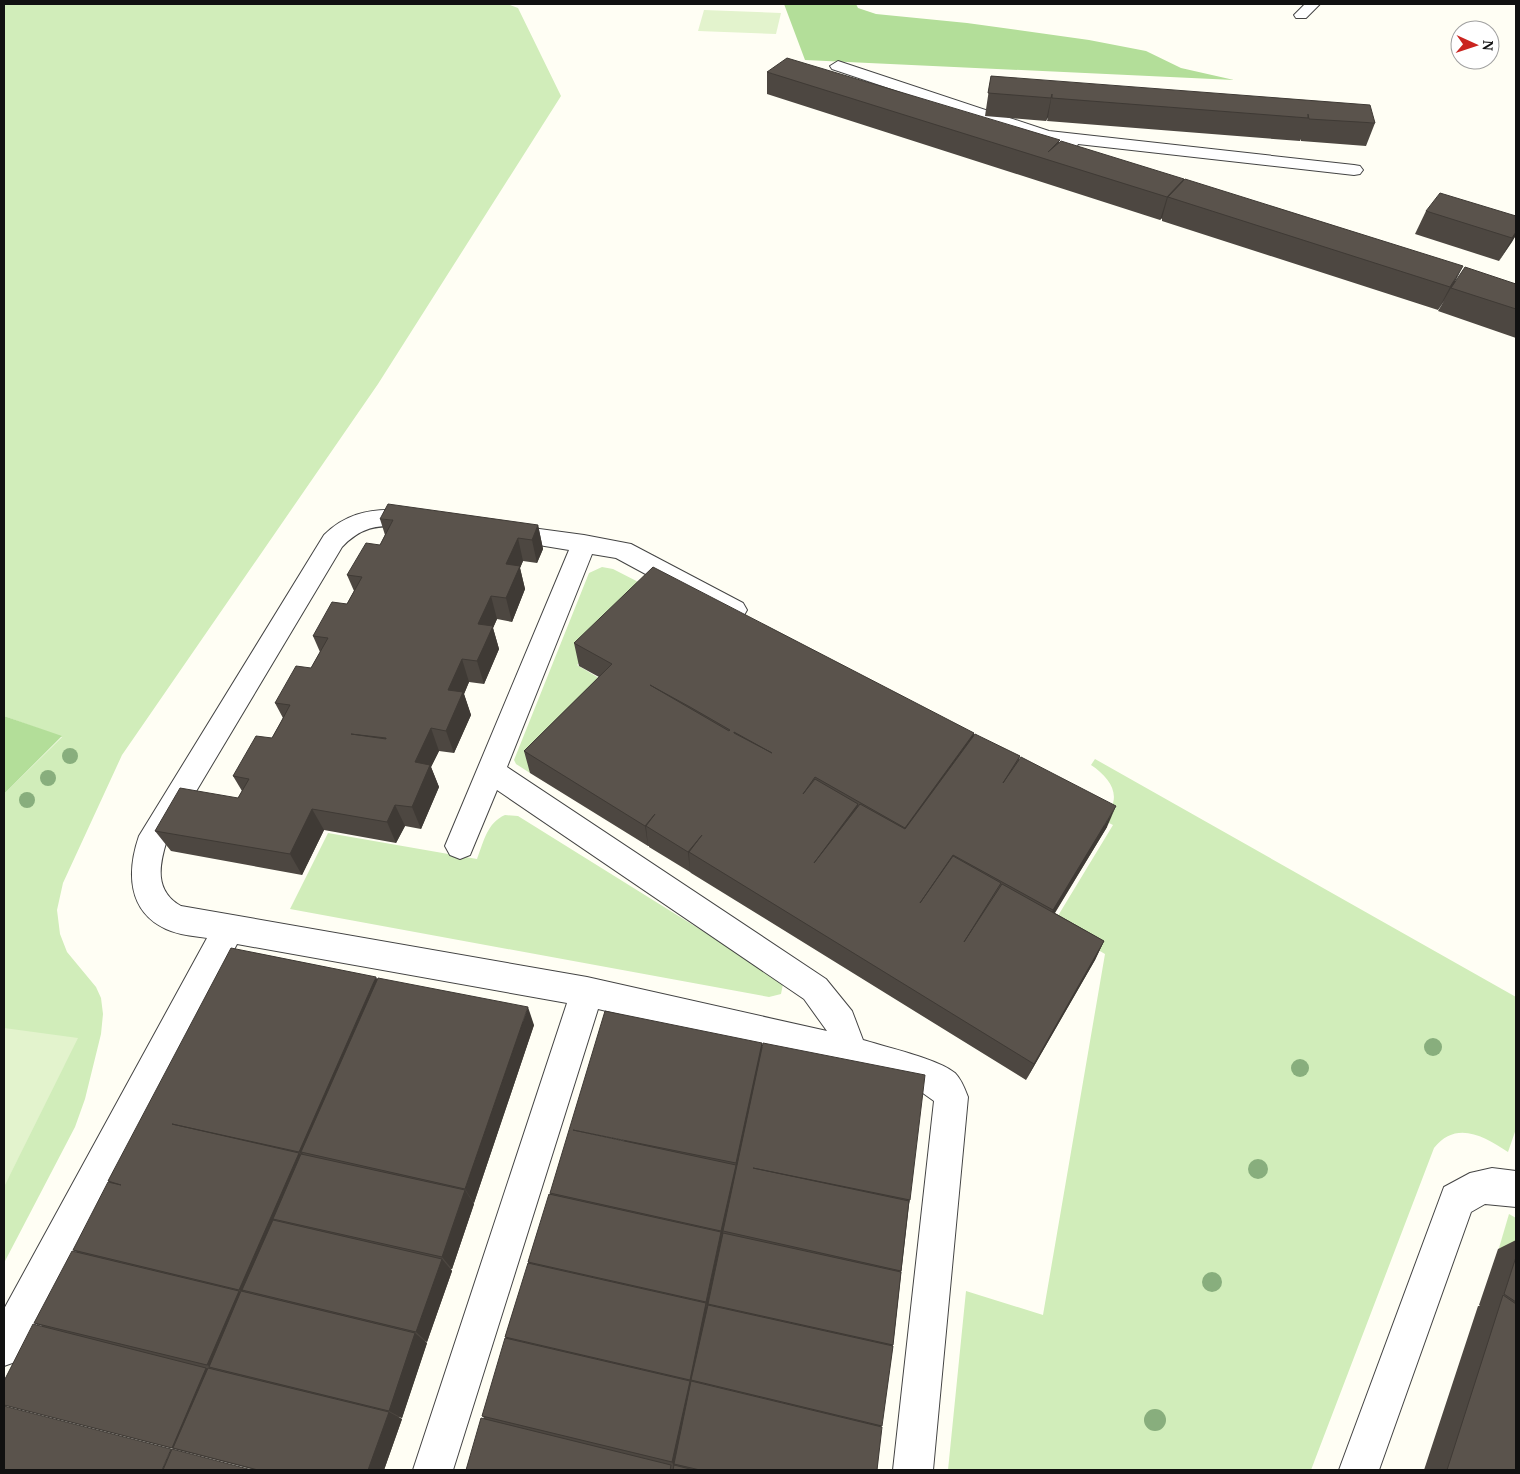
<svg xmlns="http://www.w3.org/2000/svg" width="1520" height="1474" viewBox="0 0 1520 1474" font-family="'PT Serif',serif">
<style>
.green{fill:#d1edba}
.forest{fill:#b3de99}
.pitch{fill:#e3f3cd}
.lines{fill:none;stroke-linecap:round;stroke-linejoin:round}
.street-casing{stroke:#444;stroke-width:2}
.street{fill:#fff;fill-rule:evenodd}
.tree{fill:#88ae7d}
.wall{fill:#4d4741}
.shaded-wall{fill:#3f3a35}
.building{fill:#5a534c;stroke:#3f3a35;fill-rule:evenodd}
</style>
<rect width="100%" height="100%" fill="#fffef4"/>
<g class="green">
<polygon points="4,4 507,4 518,8 561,96 378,384 122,755 63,883 57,910 60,934 67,952 96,987 101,998 103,1014 101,1034 85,1099 75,1127 4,1263 4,794 62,737 4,716"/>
<polygon points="602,567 613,569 654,590 577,665 614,687 530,773 516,764 514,760 589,573"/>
<path d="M 1095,759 L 1516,997 L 1516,1129 L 1508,1152 C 1484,1136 1456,1120 1434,1148 L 1311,1470 L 948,1470 L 966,1291 L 1043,1315 L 1105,954 L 1053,924 L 1113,825 L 1101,819 C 1125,800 1112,779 1091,765 Z"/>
<path d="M 505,815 L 518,816 L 778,978 L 783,984 L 781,994 L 769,997 L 290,909 L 328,833 L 477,859 C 484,841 487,823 505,815 Z"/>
<polygon points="1509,1214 1516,1218 1516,1259 1499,1248"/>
</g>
<g class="forest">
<polygon points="784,4 856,4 858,8 876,14 967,23 1089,40 1146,51 1181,68 1234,80 805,60"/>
<polygon points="4,716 62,736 4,794"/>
</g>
<g class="pitch">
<polygon points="704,10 781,13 776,34 698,31"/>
<polygon points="4,1028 78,1038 4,1187"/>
</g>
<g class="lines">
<defs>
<g id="street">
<polygon points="1305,4 1320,4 1306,18 1296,18 1294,15"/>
<polygon points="838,61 1049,131 1354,165 1360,166 1363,170 1360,174 1354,175 1078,144 1076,148 1070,149 832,69 830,66"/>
<path d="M 394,510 L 426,515 L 430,521 L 426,527 C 418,529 412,528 403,527 C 377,524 360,528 342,547 L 167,840 C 159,865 154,891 181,906 L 587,977 L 827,1031 L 804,999 L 497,790 L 470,855 L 460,859 L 450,855 L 445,846 L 569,550 L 495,538 L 491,532 L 495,526 L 503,524 L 584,535 L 631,544 L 743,603 L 747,610 L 743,617 L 734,619 L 725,617 L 616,558 L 592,554 L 507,767 L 826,979 L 852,1011 L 863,1040 C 886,1047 938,1059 955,1073 C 961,1079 965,1089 968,1097 L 933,1470 L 893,1470 L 934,1101 L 920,1091 L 850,1068 L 598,1009 L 453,1470 L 413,1470 L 567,1003 L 237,944 L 18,1361 L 4,1366 L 4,1309 L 207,938 C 193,936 179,935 166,929 C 127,911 127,871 139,836 L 324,535 C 344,515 367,509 394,510 Z"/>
<polygon points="1492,1168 1516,1171 1516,1207 1485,1204 1471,1212 1379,1470 1339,1470 1444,1187 1470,1173"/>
</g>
</defs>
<use href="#street" class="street-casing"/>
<use href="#street" class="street"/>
</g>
<g class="tree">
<circle cx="70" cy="756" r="8"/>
<circle cx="48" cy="778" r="8"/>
<circle cx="27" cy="800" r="8"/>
<circle cx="1433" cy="1047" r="9"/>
<circle cx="1300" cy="1068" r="9"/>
<circle cx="1258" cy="1169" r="10"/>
<circle cx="1212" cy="1282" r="10"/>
<circle cx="1155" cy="1420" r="11"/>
</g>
<g class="wall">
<polygon points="767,72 1059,142 1183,182 1455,281 1516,284 1516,338 1438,311 1444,301 1438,310 1162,221 1162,218 1160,220 767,94"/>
<polygon points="991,76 1375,123 1366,146 1301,141 1301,139 1300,141 1047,121 1048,117 1046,121 985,116"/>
<polygon points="1426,211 1516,216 1516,235 1499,261 1415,234"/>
<polygon points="380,519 538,525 543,549 537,563 523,561 520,568 525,589 512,622 497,619 493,628 499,649 484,684 469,682 464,694 471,715 454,753 439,751 431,767 439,787 421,829 405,826 396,843 324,830 302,875 171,851 155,831 238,798 242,791 233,776 272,738 283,718 275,703 311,668 320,652 313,636 347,604 354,591 347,575 380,545 385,535"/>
<polygon points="574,643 974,733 974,736 1020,756 1019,760 1107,827 1055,913 1104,941 1095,960 1026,1080 691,873 690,872 649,847 649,846 648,846 530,773 524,751 599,677 579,666"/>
<polygon points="377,979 534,1025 474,1203 473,1202 474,1204 452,1269 451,1269 452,1271 427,1342 425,1341 427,1343 402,1418 398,1417 402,1419 384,1470 255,1470 4,1405 42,1326 34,1323 77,1252 73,1250 111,1183 108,1181"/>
<polygon points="762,1043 762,1047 910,1200 909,1204 893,1345 881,1427 877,1470 466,1470 484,1418 482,1416 507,1339 505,1337 529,1264 528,1262 550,1195 550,1193"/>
<polygon points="1516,1240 1516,1470 1424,1470 1478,1306 1480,1306 1479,1305 1498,1249"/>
</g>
<g class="shaded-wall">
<polygon points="1052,94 1048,117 1046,121 1051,98"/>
<polygon points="1184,179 1177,200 1168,197 1162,218 1160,220 1167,197"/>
<polygon points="1516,232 1516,235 1512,242 1499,261"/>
<polygon points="1463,266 1452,288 1451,288 1438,310 1450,287"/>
<polygon points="538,525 543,549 537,563 532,540"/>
<polygon points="518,538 523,561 520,568 525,589 512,622 506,598 506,564"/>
<polygon points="491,596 497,619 493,628 499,649 484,684 477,661 478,624"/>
<polygon points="462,659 469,682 464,694 471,715 454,753 446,731 448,690"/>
<polygon points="431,728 439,751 431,767 439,787 421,829 412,807 415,762"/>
<polygon points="974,733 969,755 901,849 905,828"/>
<polygon points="858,804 855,825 814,863"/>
<polygon points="395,805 405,826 396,843 387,822"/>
<polygon points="1116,806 1107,827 1044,930 1053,910"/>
<polygon points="312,809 324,830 302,875 290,854"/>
<polygon points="655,814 646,826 648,846 645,826"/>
<polygon points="702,835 689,852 690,872 688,852"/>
<polygon points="1104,941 1095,960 1026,1080 1034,1064"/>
<polygon points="376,977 387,996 301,1152 314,1165 314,1167 299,1152"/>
<polygon points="528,1007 534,1025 474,1203 465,1189"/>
<polygon points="762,1043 762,1060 736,1178 736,1163"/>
<polygon points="299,1153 314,1168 273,1219 287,1231 242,1290 257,1300 257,1301 239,1290"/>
<polygon points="736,1165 736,1179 723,1231 723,1237 722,1244 721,1231"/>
<polygon points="465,1190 474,1204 452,1269 442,1257"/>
<polygon points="721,1232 722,1245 708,1304 709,1308 708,1313 706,1302"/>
<polygon points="442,1259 452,1271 427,1342 416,1332"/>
<polygon points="239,1291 256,1302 211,1367 207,1365"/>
<polygon points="706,1303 708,1314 691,1380 693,1386 692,1389 690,1380"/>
<polygon points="415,1333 427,1343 402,1418 389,1411"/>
<polygon points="206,1368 225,1376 173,1448 193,1454 172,1448"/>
<polygon points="690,1381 692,1390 674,1464 675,1466 675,1468 672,1462"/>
<polygon points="389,1412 402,1419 384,1470 368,1470"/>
<polygon points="171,1449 192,1455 186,1470 162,1470"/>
</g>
<g class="building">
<polygon points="787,58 1060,140 1048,152 1061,141 1184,179 1167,197 767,72"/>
<polygon points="991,76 1370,105 1375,123 1309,119 1308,114 1308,118 1052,98 1052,94 1051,98 988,93"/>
<polygon points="1185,179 1463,266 1450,287 1168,197"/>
<polygon points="1440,193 1516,216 1516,232 1512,238 1426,211"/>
<polygon points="1465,267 1516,284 1516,309 1451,288"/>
<path d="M 388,504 L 538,525 L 532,540 L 518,538 L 506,564 L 520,566 L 506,598 L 491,596 L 478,624 L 493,626 L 484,646 L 477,661 L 462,659 L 448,690 L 463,692 L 446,731 L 431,728 L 415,762 L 430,765 L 412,807 L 395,805 L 387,822 L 312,809 L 290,854 L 155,831 L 180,788 L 238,798 L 249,779 L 233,776 L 256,736 L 272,738 L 281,722 L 290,705 L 275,703 L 296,666 L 311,668 L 328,638 L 313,636 L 332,602 L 347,604 L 362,577 L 347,575 L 366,543 L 380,545 L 393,520 L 380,519 ZM 351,734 L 386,738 L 386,739 Z"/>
<path d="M 653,567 L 974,733 L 905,828 L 815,777 L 803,794 L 815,779 L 858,804 L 814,863 L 860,804 L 905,829 L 975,734 L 1020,756 L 1003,783 L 1021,757 L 1116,806 L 1053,910 L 953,855 L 920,903 L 953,856 L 1001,883 L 964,942 L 1002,884 L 1104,941 L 1034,1064 L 689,852 L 702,835 L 688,852 L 646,826 L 655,814 L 645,826 L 524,751 L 612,664 L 574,643 ZM 650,685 L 690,707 L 730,730 L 729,731 ZM 734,732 L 772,753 L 734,733 Z"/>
<polygon points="231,948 376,977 299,1152 172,1124 299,1153 239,1290 73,1250 108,1182 121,1185 108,1181"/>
<polygon points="378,978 528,1007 465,1189 301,1152"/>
<polygon points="605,1011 762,1043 736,1163 573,1130 736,1165 721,1231 550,1193"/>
<polygon points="763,1043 925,1075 910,1200 753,1168 909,1201 901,1271 723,1231"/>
<polygon points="301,1154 465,1190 442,1257 273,1219"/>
<polygon points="549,1194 721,1232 706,1302 528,1262"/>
<polygon points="273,1220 442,1259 416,1332 242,1290"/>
<polygon points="723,1233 901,1272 893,1345 708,1304"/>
<polygon points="72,1251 239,1291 207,1365 34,1323"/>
<polygon points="1516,1257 1516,1302 1504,1294"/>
<polygon points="528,1263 706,1303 690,1380 505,1337"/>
<polygon points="241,1291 415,1333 389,1411 209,1367"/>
<polygon points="1503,1295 1516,1304 1516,1470 1447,1470"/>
<polygon points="708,1305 893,1346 882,1426 691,1380"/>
<polygon points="33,1324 206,1368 172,1448 4,1405 4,1381"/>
<polygon points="505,1338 690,1381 672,1462 482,1416"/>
<polygon points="208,1368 389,1412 368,1470 258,1470 173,1448"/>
<polygon points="691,1381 882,1427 877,1470 700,1470 674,1464"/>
<polygon points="4,1406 171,1449 162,1470 4,1470"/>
<polygon points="481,1418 671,1465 670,1470 466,1470"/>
<polygon points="172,1449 252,1470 163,1470"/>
<polygon points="674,1465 694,1470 673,1470"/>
</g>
<rect width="1520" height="1474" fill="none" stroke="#111111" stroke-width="10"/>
<g transform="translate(1475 45) rotate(93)"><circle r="24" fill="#ffffff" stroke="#a0a0a0"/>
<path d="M0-4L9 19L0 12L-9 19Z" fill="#ca241f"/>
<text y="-8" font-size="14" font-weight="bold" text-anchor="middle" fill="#111111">N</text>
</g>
</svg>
